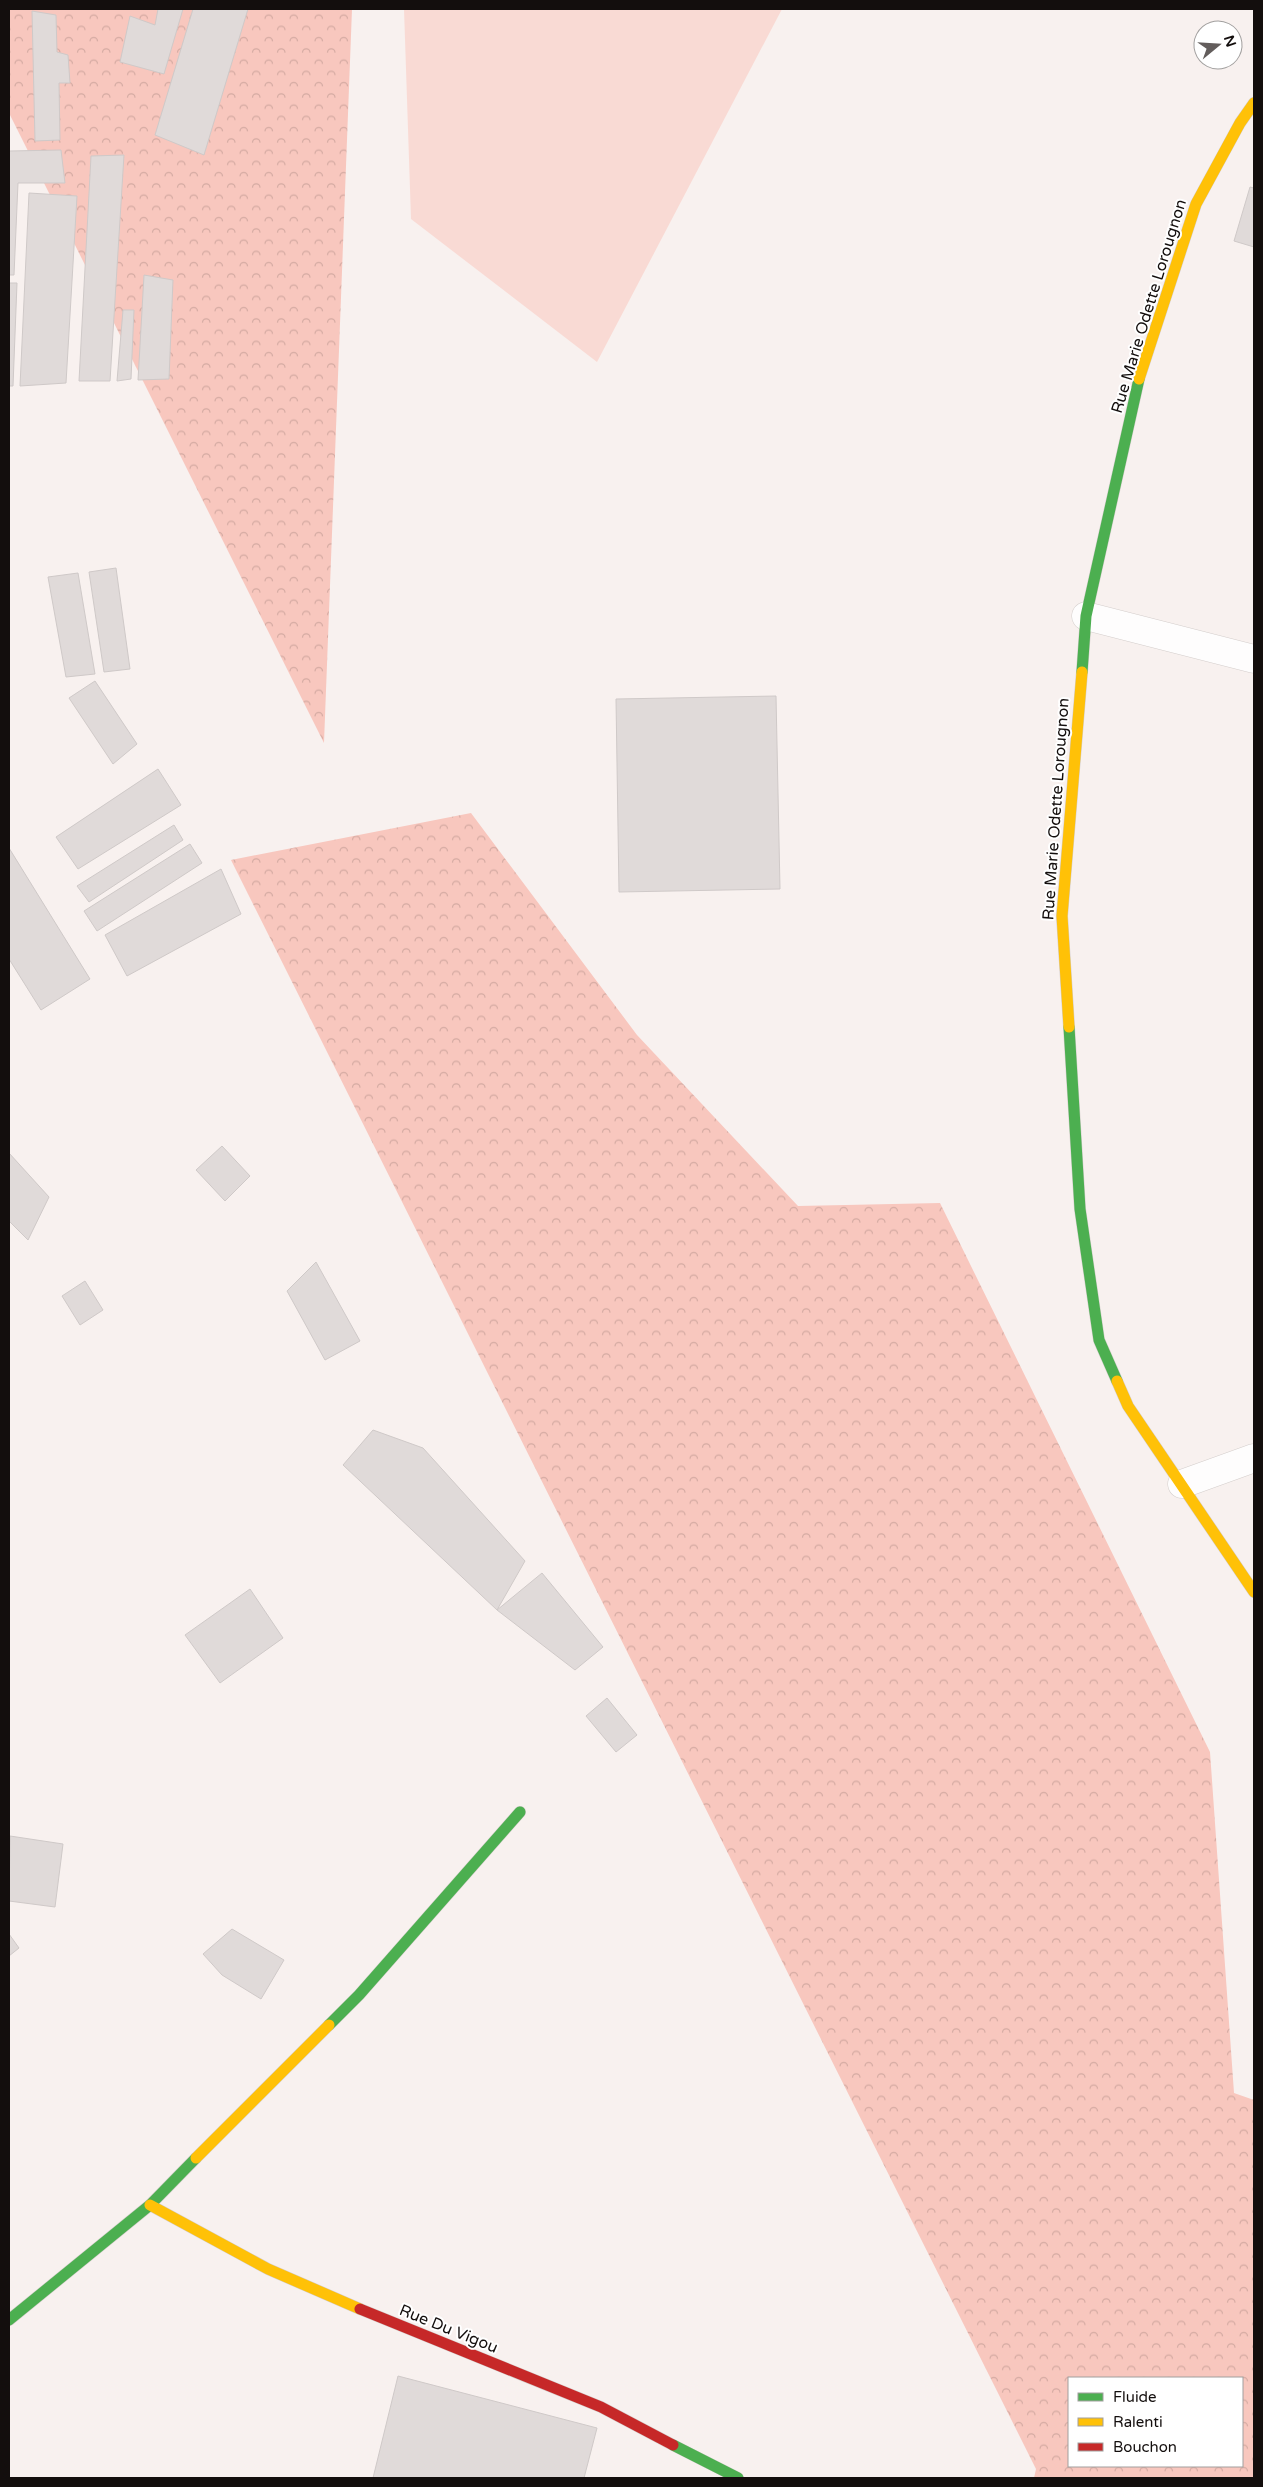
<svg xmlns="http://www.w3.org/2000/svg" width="1263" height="2487" viewBox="0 0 1263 2487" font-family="'Varela Round',sans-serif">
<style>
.grass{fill:#f9dad4}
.forest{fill:url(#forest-crowns);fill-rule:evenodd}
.building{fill:#e0dad9;stroke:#cfc9c8}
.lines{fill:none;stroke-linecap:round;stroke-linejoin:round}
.street-casing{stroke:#d4cecc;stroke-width:29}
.fast-casing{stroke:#d4cecc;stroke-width:12}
.slow-casing{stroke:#d4cecc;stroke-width:12}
.jam-casing{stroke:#d4cecc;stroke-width:12}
.street{stroke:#fefdfd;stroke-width:28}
.fast{stroke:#4caf50;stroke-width:11}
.slow{stroke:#ffc107;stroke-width:11}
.jam{stroke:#c62828;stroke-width:11}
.labels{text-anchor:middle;stroke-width:4;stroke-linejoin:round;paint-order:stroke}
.street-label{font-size:16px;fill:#130e0d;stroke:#fff}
</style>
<defs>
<pattern id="forest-crowns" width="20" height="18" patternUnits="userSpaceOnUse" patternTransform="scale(1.25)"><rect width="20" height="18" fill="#f8c7be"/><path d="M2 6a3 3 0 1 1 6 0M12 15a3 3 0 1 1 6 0" fill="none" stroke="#d4aaa2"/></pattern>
</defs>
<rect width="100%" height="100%" fill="#f8f1ef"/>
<polygon class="grass" points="404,9 782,9 597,362 411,219"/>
<g class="forest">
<polygon points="9,9 352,9 324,743 9,113"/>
<path d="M 471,813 L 637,1035 L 798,1206 L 940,1203 L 1210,1752 L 1234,2093 L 1254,2100 L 1254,2478 L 1034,2478 L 1036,2469 L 231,860 ZM 1069,2378 L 1242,2378 L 1242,2466 L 1069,2466 Z"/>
</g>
<g class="building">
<polygon points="158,9 183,9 164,74 120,62 130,16 155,25"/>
<polygon points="193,9 248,9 204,155 155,135"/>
<polygon points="32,11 56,15 57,52 68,55 70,83 59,83 60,140 35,141"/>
<polygon points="61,150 65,183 18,183 14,275 9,275 9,151"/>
<polygon points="124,155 110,381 79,381 91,156"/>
<polygon points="1250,187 1254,188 1254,247 1234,241"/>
<polygon points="29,193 77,196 66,383 20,386"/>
<polygon points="144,275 173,280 169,379 138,380"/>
<polygon points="9,283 17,283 13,386 9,386"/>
<polygon points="123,310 134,310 131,379 117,381"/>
<polygon points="116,568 130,669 104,672 89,572"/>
<polygon points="78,573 95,674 66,677 48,577"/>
<polygon points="95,681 137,744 113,764 69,698"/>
<polygon points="776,696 780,889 619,892 616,699"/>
<polygon points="158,769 181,805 78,869 56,837"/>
<polygon points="174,825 183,840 89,902 77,886"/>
<polygon points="190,844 202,863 97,931 84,911"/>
<polygon points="9,848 90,979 41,1010 9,959"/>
<polygon points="221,869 241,914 127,976 105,935"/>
<polygon points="222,1146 250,1176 225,1201 196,1170"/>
<polygon points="9,1153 49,1197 28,1240 9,1221"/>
<polygon points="316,1262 360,1341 325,1360 287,1291"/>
<polygon points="85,1281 103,1310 80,1325 62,1296"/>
<polygon points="373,1430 423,1448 525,1561 497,1610 343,1465"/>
<polygon points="542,1573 603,1647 575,1670 497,1610"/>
<polygon points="250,1589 283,1638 220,1683 185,1635"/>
<polygon points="607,1698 637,1735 616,1752 586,1716"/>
<polygon points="10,1836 63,1844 55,1907 9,1901"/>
<polygon points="232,1929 284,1960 261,1999 222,1975 203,1954"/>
<polygon points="9,1934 19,1948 9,1956"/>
<polygon points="398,2376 597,2428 584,2478 373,2478"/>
</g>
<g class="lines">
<defs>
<g id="street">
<polyline points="1086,616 1254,659"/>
<polyline points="1182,1484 1254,1458"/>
</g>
<g id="fast">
<polyline points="1082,672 1086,616 1139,379"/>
<polyline points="1069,1027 1080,1209 1099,1340 1117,1381"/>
<polyline points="329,2025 359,1995 520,1812"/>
<polyline points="9,2320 150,2205 196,2158"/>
<polyline points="673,2445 738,2478"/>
</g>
<g id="slow">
<polyline points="1139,379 1196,204 1240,123 1254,103"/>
<polyline points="1069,1027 1062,916 1082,672"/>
<polyline points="1117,1381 1128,1406 1254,1592"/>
<polyline points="196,2158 329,2025"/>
<polyline points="150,2205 268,2269 360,2309"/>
</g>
<polyline id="jam" points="360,2309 601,2407 673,2445"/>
</defs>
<use href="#street" class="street-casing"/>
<use href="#fast" class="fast-casing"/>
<use href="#slow" class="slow-casing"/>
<use href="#jam" class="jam-casing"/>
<use href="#street" class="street"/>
<use href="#fast" class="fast"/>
<use href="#slow" class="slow"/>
<use href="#jam" class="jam"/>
</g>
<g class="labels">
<g class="street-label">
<text transform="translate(1148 306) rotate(-73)" y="6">Rue Marie Odette Lorougnon</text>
<text transform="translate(1055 809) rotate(-86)" y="6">Rue Marie Odette Lorougnon</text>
<text transform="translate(449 2328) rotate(22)" y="6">Rue Du Vigou</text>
</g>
</g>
<rect width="1263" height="2487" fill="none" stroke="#130e0d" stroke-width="20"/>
<rect x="1068" y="2377" width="175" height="90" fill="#ffffff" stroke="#a19f9e"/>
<rect x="1078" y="2393" width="25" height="8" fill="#4caf50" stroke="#a19f9e"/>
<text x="1113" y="2402" font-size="15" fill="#130e0d">Fluide</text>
<rect x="1078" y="2418" width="25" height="8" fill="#ffc107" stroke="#a19f9e"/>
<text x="1113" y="2427" font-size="15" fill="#130e0d">Ralenti</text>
<rect x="1078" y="2443" width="25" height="8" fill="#c62828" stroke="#a19f9e"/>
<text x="1113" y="2452" font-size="15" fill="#130e0d">Bouchon</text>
<g transform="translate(1218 45) rotate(72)"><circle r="24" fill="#ffffff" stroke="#a19f9e"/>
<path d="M0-4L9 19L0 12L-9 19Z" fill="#635d5c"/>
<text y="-8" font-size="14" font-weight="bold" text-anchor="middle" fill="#130e0d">N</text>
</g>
</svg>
